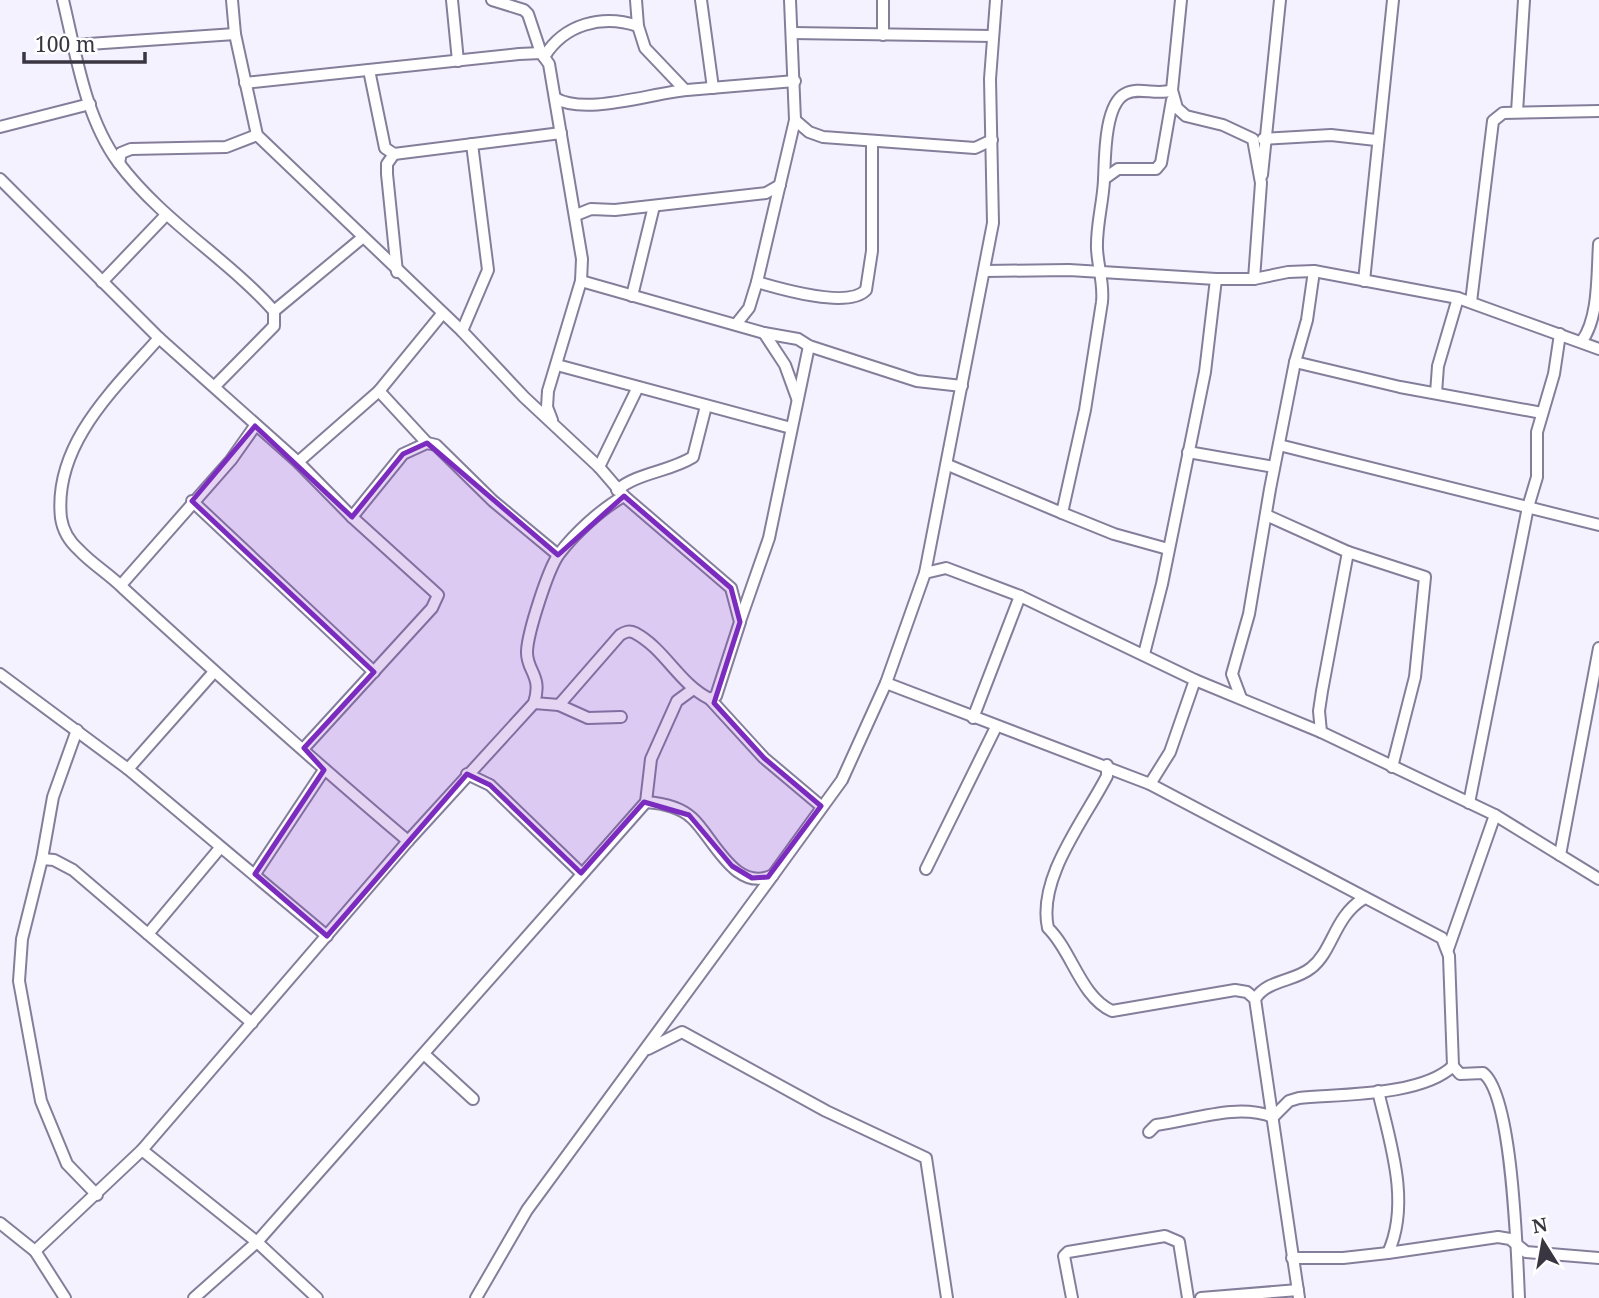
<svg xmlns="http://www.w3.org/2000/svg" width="1599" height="1298" viewBox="0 0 1599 1298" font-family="'Noto Serif',serif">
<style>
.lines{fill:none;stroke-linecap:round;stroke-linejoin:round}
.minor-casing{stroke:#857e9a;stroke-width:14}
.minor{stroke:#fff;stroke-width:10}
.marked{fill:#7b2cbf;fill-opacity:0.2;stroke:#7b2cbf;stroke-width:5;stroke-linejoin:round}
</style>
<rect width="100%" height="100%" fill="#f5f2ff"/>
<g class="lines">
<defs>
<g id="minor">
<path d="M 63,0 C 76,54 85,117 118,162 C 162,221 227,258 274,311 L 274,326 L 215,386"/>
<path d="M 232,0 L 235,34 L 257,135 L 462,331 L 524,397 L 599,467 L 624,496 L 731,588 L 740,622 L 716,696 L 710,699 C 679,684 665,649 635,633 C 629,630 625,632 620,635 L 559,705"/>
<polyline points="452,0 458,61"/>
<polyline points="492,0 524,10 528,14 541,53"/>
<polyline points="636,0 638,26"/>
<polyline points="701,0 713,88"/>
<polyline points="1181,0 1172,90 1177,108 1186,116 1223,125 1253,139 1261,183 1254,279"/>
<polyline points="792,33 993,36"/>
<polyline points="883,35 883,0"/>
<polyline points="74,45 235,34"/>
<path d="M 544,57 C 564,24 602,14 638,26 L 645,48 L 685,90"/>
<polyline points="369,70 385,148 394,154 561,133"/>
<polyline points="245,83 519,54 541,53 549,64 582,259 581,281 548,391 547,407 552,420"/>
<path d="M 555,98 C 585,116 651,93 687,90 C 723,87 759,84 795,81"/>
<polyline points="1517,112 1524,0"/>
<polyline points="795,120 809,132 823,137 975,148 992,140"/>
<polyline points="0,127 90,104"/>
<polyline points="1263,139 1331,135 1376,140"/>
<polyline points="394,154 387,164 387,174 397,272"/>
<polyline points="119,163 121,153 131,149 226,147 257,135"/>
<polyline points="1262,175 1280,0"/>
<polyline points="0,179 159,338 298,462 352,517 438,595 432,608 304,748"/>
<polyline points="1104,179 1118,169 1156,169 1161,163 1172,100"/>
<polyline points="576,215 591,209 615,210 766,193 780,185"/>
<polyline points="985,271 1069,270 1216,279 1254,279 1288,272 1314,271 1458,298 1599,349"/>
<polyline points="581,281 764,333 798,339 809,346 917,381 962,386"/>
<polyline points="1364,281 1393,0"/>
<polyline points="102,282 166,215"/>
<path d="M 757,282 C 781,289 848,309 866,290 L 872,251 L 872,141"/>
<polyline points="632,296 654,206"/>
<polyline points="1471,302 1493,121 1503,113 1599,111"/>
<polyline points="274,311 362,238"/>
<polyline points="737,323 749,308 757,282 795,120 790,0"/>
<polyline points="462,331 488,270 472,144"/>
<polyline points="764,333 785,365 797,398"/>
<path d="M 159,338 C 115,388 53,444 61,518 C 63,531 70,542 79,550 C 92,564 109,574 123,588 C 217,674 311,759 408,841"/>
<path d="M 1582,341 C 1599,317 1597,276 1599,244"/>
<polyline points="1295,362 1400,387 1542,413"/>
<polyline points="557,365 791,428"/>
<polyline points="379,391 427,443"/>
<polyline points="1436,393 1438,366 1458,298"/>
<polyline points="1279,445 1599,525"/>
<polyline points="1188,452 1274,467"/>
<polyline points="298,462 379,391 442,314"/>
<polyline points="948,465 1062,513"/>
<polyline points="599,467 638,387"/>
<path d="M 617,490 C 639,472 669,472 693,457 L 706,406"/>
<polyline points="192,501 374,672"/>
<polyline points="1266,515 1348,552 1425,577 1415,677 1392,767"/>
<polyline points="352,517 403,454 427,443 436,445 493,501 558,555"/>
<path d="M 1168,549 L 1114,534 L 1062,513 L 1085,410 L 1102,302 C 1104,283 1098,268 1097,249 C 1096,226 1103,203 1104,180 C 1105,160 1104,105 1125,94 C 1139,86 1157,96 1172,90"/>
<polyline points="925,573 993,223 990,79 996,0"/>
<polyline points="121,585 231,460 255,426"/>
<polyline points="740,621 769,538 809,346"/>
<polyline points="1144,654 1162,584 1205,372 1216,279"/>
<polyline points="0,674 128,769 327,936"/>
<path d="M 886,683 L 1150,784 L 1442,938 L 1449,956 L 1453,1066 L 1460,1074 L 1483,1073 C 1513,1095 1517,1257 1519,1298"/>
<polyline points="1241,698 1232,674 1249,614 1270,489 1295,362 1307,320 1314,271"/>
<polyline points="710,699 764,758 821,806"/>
<polyline points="534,703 559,705 588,718 621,717"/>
<polyline points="973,718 1020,596"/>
<polyline points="77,730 53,797 42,859 22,939 19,981 41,1101 67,1164 97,1195"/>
<polyline points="1321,732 1319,711 1322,691 1348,552"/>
<path d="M 1107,765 L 1107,776 C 1085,819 1037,878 1048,928 C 1072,951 1080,996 1112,1011 L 1235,990 L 1247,992 L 1255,999 L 1299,1298"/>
<polyline points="128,769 213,673"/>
<polyline points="467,774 490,785 581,873"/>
<polyline points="1150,784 1170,752 1195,680"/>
<path d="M 646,802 C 661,803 680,807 692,818 C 713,837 735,894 773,875 L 842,780 L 886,683 L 925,573 L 946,568 L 1020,596 L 1195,680 L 1321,732 L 1495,815 L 1599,879"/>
<polyline points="1469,803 1528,507 1537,477 1537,432 1554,374 1560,334"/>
<polyline points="1560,855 1599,648"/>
<polyline points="42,859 54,860 73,870 252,1023"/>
<polyline points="926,869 996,727"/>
<polyline points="255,874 324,770"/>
<polyline points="148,934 220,848"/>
<polyline points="1448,949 1495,815"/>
<path d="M 1255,999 C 1268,979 1294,982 1311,968 C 1333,951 1334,917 1363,899"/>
<polyline points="648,1049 682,1032 826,1111 926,1158 947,1298"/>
<polyline points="424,1054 473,1099"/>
<path d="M 1378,1091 C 1390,1142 1411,1203 1388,1253"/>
<path d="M 1149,1132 L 1156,1125 C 1194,1120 1237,1103 1273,1117 L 1289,1101 L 1299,1098 C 1341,1094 1422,1096 1453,1066"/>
<polyline points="142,1150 257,1242 317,1298"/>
<polyline points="0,1223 35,1251 65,1298"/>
<path d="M 35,1251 L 142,1150 L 408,841 L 534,703 C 543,675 526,671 527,651 C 528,632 548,569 559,554 C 575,533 601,509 624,496"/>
<polyline points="1292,1258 1343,1258 1388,1253 1498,1237 1510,1239 1526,1252 1599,1258"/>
<polyline points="194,1298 257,1242 646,802 651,759 677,701 692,690"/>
<polyline points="476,1298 527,1210 773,875"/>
<polyline points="1072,1298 1064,1256 1068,1252 1165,1236 1179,1242 1188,1298"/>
<polyline points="1201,1298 1298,1290"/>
</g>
</defs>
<use href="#minor" class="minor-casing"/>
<use href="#minor" class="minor"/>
</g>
<path class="marked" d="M 255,426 L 352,517 L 403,454 L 427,443 L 558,555 L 624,496 L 731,588 L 740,622 L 714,703 L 764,758 L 821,806 L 768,877 L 752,878 L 732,866 L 689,815 L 644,802 L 581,873 L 490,785 L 467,774 L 327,936 L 255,874 L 324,770 L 304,748 L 374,672 L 192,501 Z"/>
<g transform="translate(1543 1242) rotate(349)" stroke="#ffffff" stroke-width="5" paint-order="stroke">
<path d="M0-5L12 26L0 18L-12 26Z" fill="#393642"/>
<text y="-10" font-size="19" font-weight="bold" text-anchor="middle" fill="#393642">N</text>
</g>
<path d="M24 52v10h121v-10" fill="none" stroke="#393642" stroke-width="3.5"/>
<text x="35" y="52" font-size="21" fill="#393642" stroke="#ffffff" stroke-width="5" paint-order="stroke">100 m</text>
</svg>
